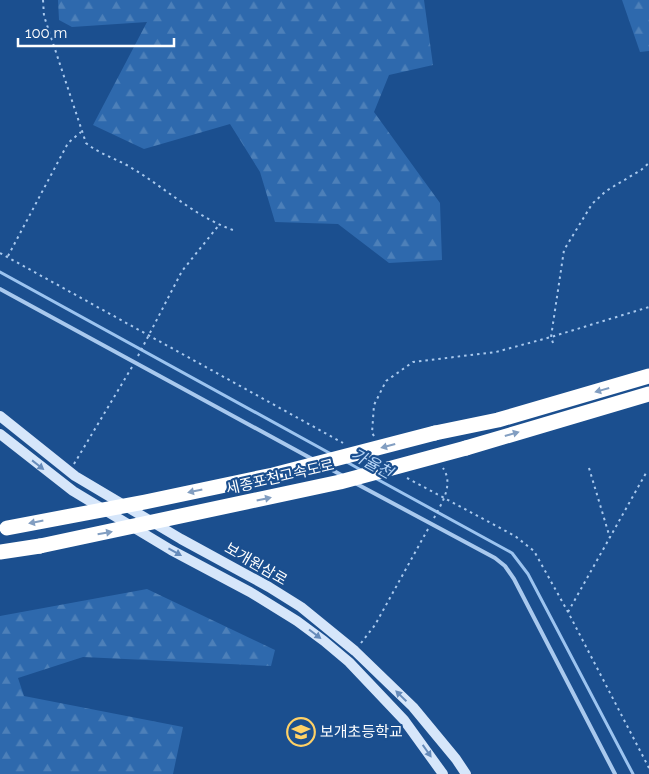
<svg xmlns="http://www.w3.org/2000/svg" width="649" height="774" viewBox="0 0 649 774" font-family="Raleway,'Noto Sans KR',sans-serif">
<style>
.forest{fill:url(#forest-firs)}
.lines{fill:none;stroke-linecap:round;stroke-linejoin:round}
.stream{stroke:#9cc4f0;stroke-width:3}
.path{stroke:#a9c9ee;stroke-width:2;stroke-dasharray:2.5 4;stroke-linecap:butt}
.service{stroke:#a9c9ee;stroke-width:4}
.secondary{stroke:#d6e6fa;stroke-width:10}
.motorway{stroke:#fff;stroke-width:15}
.motorway-bridge{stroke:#fff;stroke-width:15}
.oneway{fill:#829ec1}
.oneway2{fill:#668bba}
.labels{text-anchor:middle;stroke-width:4.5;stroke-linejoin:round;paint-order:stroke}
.street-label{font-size:15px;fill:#fff;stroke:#1b4f8f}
.poi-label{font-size:15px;fill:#fff;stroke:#1b4f8f;text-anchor:start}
.water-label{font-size:16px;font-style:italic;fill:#b5d3f5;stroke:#1b4f8f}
</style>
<defs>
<pattern id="forest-firs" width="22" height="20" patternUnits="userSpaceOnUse" patternTransform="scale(1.25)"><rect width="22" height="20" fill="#2e69ad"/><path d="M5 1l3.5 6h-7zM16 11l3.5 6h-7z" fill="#4d80b9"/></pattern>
</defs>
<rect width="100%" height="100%" fill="#1b4f8f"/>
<g class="forest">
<polygon points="58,0 424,0 433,65 389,75 374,112 440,203 442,260 389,263 338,224 275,222 260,172 230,124 144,149 93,125 147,22 72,27 59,20"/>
<polygon points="622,0 649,0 649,51 640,52"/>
<polygon points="147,589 275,650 271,666 83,657 18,678 24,696 183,727 173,774 0,774 0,616"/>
</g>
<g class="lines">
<g class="stream">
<polyline points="0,272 333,455"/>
<polyline points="345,461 361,470"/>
<polyline points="375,478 512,553 528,574 633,774"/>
</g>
<g class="path">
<path d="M 43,0 L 44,16 L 86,143 C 99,154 115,158 130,167 C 166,188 196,218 236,231"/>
<polyline points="0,253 343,443"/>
<polyline points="8,256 68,143 81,132"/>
<polyline points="553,343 551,337 564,250 592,204 606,191 641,170 649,163"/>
<polyline points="138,356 182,271 219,225"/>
<polyline points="374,436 372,433 374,405 386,381 413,362 496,352 551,337 649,307"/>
<polyline points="74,464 132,367"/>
<polyline points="589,468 610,538"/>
<polyline points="407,478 515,536 534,551 568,612 649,768"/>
<path d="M 434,518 C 442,503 454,484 443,468"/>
<polyline points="568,612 646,473"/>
<polyline points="361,643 375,625 428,529"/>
</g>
<g class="service">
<polyline points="0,289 314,460"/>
<polyline points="325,466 343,476"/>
<polyline points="355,483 495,558 505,566 514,579 615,774"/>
</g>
<g class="secondary">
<polyline points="0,416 75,476 181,539 269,587 301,607 355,651 413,707 456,759 466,774"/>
<polyline points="0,434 73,491 171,550 250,592 297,621 324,641 349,662 404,720 443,774"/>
</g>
<g class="motorway">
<polyline points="435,433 498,420 649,376"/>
<polyline points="466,448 649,394"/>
<polyline points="0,552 40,546"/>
</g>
<g class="motorway-bridge">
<polyline points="7,528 145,502 273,475 435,433"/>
<polyline points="40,546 340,482 466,448"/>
</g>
</g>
<defs><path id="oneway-solid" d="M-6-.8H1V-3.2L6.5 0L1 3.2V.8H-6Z" transform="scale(1.25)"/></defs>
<g class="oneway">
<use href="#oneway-solid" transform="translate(602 390) rotate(164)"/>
<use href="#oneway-solid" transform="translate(512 434) rotate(-16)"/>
<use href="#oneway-solid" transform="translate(388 446) rotate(165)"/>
<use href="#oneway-solid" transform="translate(195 491) rotate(168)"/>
<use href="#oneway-solid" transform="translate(264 499) rotate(-12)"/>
<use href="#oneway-solid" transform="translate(36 522) rotate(169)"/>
<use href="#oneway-solid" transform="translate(105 533) rotate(-10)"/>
</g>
<g class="oneway2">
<use href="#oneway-solid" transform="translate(38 465) rotate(38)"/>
<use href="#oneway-solid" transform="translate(175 552) rotate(29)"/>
<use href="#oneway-solid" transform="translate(315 634) rotate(37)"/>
<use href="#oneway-solid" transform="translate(401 696) rotate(-136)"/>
<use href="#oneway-solid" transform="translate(427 751) rotate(55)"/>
</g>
<defs>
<symbol id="school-ring" viewBox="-11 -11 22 22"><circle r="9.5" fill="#1b4f8f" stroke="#ffd166" stroke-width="1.5"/><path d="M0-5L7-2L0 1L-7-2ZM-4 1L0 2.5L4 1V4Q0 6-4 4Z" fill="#ffd166"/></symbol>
</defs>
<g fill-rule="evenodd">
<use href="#school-ring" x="285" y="716" width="32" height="32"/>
</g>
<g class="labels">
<g class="street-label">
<text transform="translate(280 477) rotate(-13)" y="5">세종포천고속도로</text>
<text transform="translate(256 564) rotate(30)" y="5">보개원삼로</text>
</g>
<g class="poi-label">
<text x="320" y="737">보개초등학교</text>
</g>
<g class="water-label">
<text transform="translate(372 463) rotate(29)" y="6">가율천</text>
</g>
</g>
<path d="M18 38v8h156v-8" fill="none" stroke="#ffffff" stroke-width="2.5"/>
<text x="25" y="38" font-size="15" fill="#ffffff" stroke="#1b4f8f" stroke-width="4" paint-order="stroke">100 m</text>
</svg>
